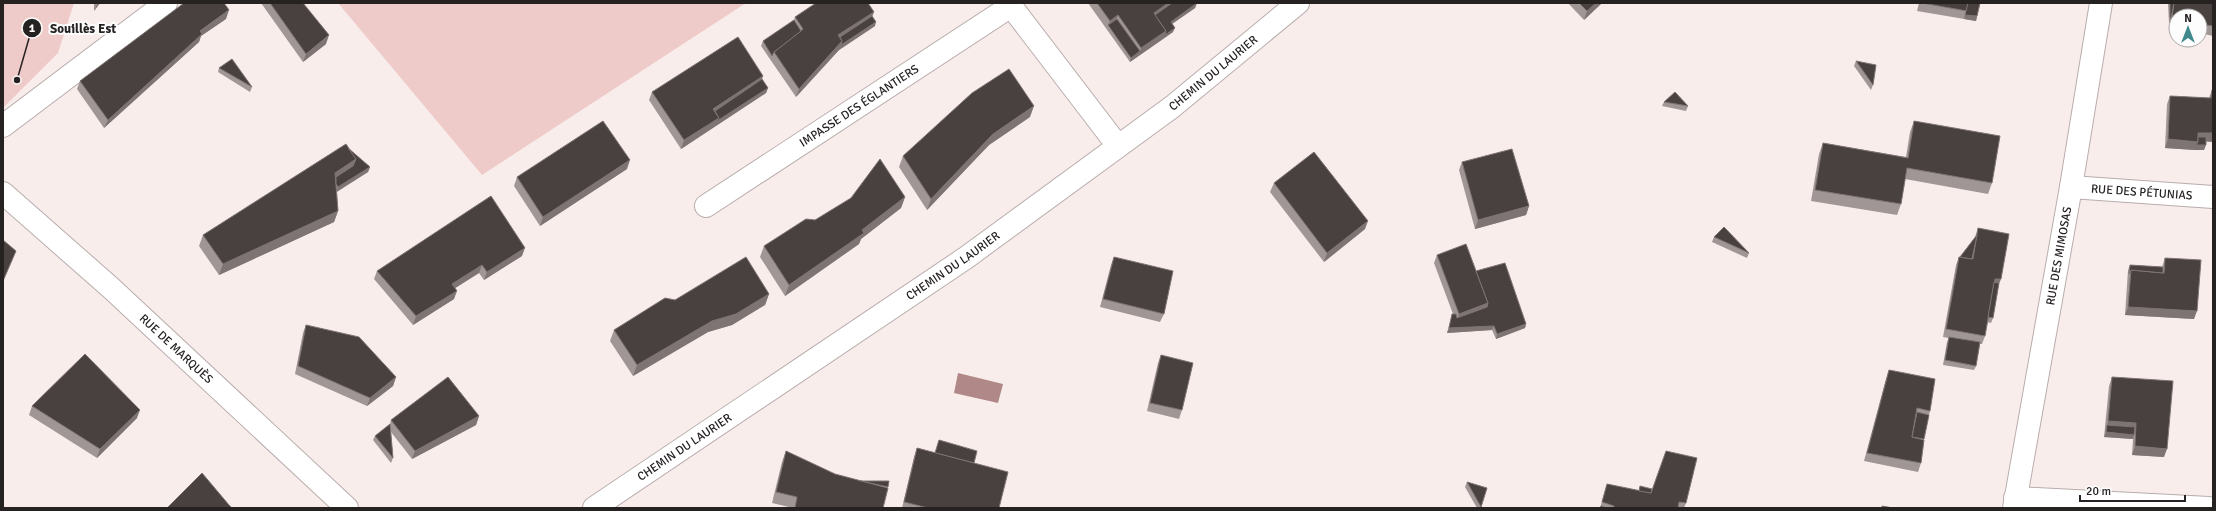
<svg xmlns="http://www.w3.org/2000/svg" width="2216" height="511" viewBox="0 0 2216 511" font-family="Signika,sans-serif">
<style>
.green{fill:#eecbc9}
.water{fill:#af8887}
.lines{fill:none;stroke-linecap:round;stroke-linejoin:round}
.minor-casing{stroke:#b8adac;stroke-width:24}
.tertiary-casing{stroke:#b8adac;stroke-width:24}
.minor{stroke:#fff;stroke-width:22}
.tertiary{stroke:#fff;stroke-width:22}
.wall{fill:#a19696}
.shaded-wall{fill:#7e7474}
.building{fill:#494040;stroke:#7e7474}
.labels{text-anchor:middle;stroke-width:4;stroke-linejoin:round;paint-order:stroke}
.street-label{font-size:12px;fill:#262222;stroke:#fdfdfd}
.leader{fill:none;stroke:#262222;stroke-width:1.5}
.callout-dot{fill:#262222;stroke:#fdfdfd;stroke-width:1.5}
.mark-label{font-size:12px;text-anchor:middle;font-weight:bold;fill:#fff}
.callout-label{font-size:13px;text-anchor:middle;font-weight:bold;fill:#262222;stroke:#fdfdfd;stroke-width:4;stroke-linejoin:round;paint-order:stroke}
</style>
<rect width="100%" height="100%" fill="#f9edec"/>
<g class="green">
<polygon points="3,3 74,3 58,53 3,108"/>
<polygon points="338,3 746,3 482,175"/>
</g>
<polygon class="water" points="958,373 1003,384 998,403 954,393"/>
<g class="lines">
<defs>
<g id="minor">
<polyline points="3,126 166,3"/>
<path id="s1" d="M 2071,187 L 2213,197"/>
<path id="s2" d="M 3,193 L 111,288 L 347,508"/>
<path id="s3" d="M 706,206 L 1011,6 L 1118,146"/>
<polyline points="2015,498 2209,508"/>
<path id="s4" d="M 2014,508 L 2071,187 L 2101,3"/>
</g>
<g id="tertiary">
<path id="s5" d="M 594,508 L 967,257 L 1172,107 L 1298,3"/>
</g>
</defs>
<use href="#minor" class="minor-casing"/>
<use href="#tertiary" class="tertiary-casing"/>
<use href="#minor" class="minor"/>
<use href="#tertiary" class="tertiary"/>
</g>
<g class="wall">
<polygon points="94,3 100,3 94,11"/>
<polygon points="261,3 303,3 326,44 303,62"/>
<polygon points="1088,3 1197,3 1195,8 1172,24 1173,32 1130,62"/>
<polygon points="1568,3 1602,3 1584,20"/>
<polygon points="1919,3 1980,3 1976,21 1917,11"/>
<polygon points="2168,3 2213,3 2213,36 2200,33 2200,16 2176,16 2176,28 2169,27 2170,23 2169,23"/>
<polygon points="872,16 875,26 839,50 796,97 761,46 763,41 794,20 795,17"/>
<polygon points="226,19 201,36 199,42 104,128 77,89 80,81"/>
<polygon points="1856,61 1873,85 1871,90 1854,66"/>
<polygon points="219,68 252,87 250,92 218,72"/>
<polygon points="763,76 762,79 768,88 766,93 681,149 649,100 652,92"/>
<polygon points="2212,90 2213,90 2206,142 2204,150 2195,150 2165,148 2167,104 2170,96 2209,98"/>
<polygon points="1664,102 1688,106 1686,111 1662,106"/>
<polygon points="1030,117 989,145 927,210 899,167 903,156"/>
<polygon points="1914,121 1992,183 1988,194 1905,179 1901,204 1897,215 1811,201 1819,154 1823,143 1906,157 1910,132"/>
<polygon points="348,148 370,167 368,172 337,192 338,211 334,222 219,275 199,246 203,235"/>
<polygon points="1462,162 1529,206 1526,215 1475,229 1459,170"/>
<polygon points="627,169 540,226 514,186 517,177"/>
<polygon points="1274,183 1365,229 1324,262 1270,192"/>
<polygon points="905,197 901,208 861,239 859,244 785,296 760,257 764,246 809,219 815,220"/>
<polygon points="1978,228 2001,279 1999,283 1993,318 1991,323 1987,322 1985,336 1982,344 1980,344 1976,366 1974,370 1943,365 1947,342 1949,338 1943,337 1956,265 1959,257 1960,257 1975,237"/>
<polygon points="1714,237 1749,253 1747,258 1712,242"/>
<polygon points="1437,255 1476,271 1526,324 1525,328 1496,339 1492,330 1447,333 1451,318 1453,314 1434,263"/>
<polygon points="522,256 484,280 479,273 455,288 454,299 413,325 374,279 377,271"/>
<polygon points="1114,257 1164,314 1160,322 1100,307 1111,265"/>
<polygon points="2165,258 2194,319 2125,315 2128,270 2130,265 2162,267"/>
<polygon points="769,294 765,305 732,325 708,332 633,376 610,341 614,330 672,300 675,300"/>
<polygon points="306,325 396,377 393,386 367,406 295,374 303,333"/>
<polygon points="1161,355 1182,410 1179,419 1147,411 1158,363"/>
<polygon points="1889,370 1930,411 1929,415 1924,439 1921,463 1918,472 1864,461 1886,379"/>
<polygon points="2112,377 2164,457 2132,455 2133,439 2104,437 2109,386"/>
<polygon points="32,406 137,418 97,458 29,415"/>
<polygon points="479,416 476,425 412,459 391,432 393,458 391,463 373,440 375,436 390,424 391,420"/>
<polygon points="939,440 974,463 999,508 902,508 914,457 917,448 935,453"/>
<polygon points="786,451 883,508 793,508 772,503 782,462"/>
<polygon points="1467,482 1487,488 1481,508 1477,508 1465,487"/>
<polygon points="1607,484 1639,491 1640,486 1651,493 1686,503 1684,508 1600,508"/>
</g>
<g class="shaded-wall">
<polygon points="98,3 100,3 94,11"/>
<polygon points="1168,3 1177,3 1154,19 1154,13"/>
<polygon points="1197,3 1195,8 1169,26 1171,22"/>
<polygon points="1596,3 1602,3 1584,20 1587,11"/>
<polygon points="229,10 226,19 201,36 199,42 104,128 108,120 200,31"/>
<polygon points="874,12 871,20 839,42 838,35"/>
<polygon points="1118,15 1115,23 1108,25 1110,21"/>
<polygon points="1965,15 1977,16 1976,21 1964,19"/>
<polygon points="876,22 875,26 839,50 796,97 799,89 842,41"/>
<polygon points="1175,28 1173,32 1130,62 1131,58 1140,51 1141,48 1166,31"/>
<polygon points="329,35 326,44 303,62 306,54"/>
<polygon points="763,76 760,84 713,115 713,109"/>
<polygon points="768,88 766,93 681,149 684,140 719,118"/>
<polygon points="1034,106 1030,117 989,145 927,210 931,199 993,134"/>
<polygon points="2198,133 2213,133 2213,142 2196,141"/>
<polygon points="2168,139 2198,142 2206,145 2204,150 2195,150 2165,148"/>
<polygon points="356,159 352,170 335,182 335,173"/>
<polygon points="630,160 627,169 540,226 543,217"/>
<polygon points="370,167 368,172 336,192 338,187"/>
<polygon points="905,197 901,208 861,239 859,244 785,296 789,285 862,230"/>
<polygon points="1529,206 1526,215 1475,229 1478,220"/>
<polygon points="338,211 334,222 219,275 223,264"/>
<polygon points="1368,221 1365,229 1324,262 1327,253"/>
<polygon points="525,248 522,256 484,280 487,272"/>
<polygon points="482,265 479,273 449,292 452,284"/>
<polygon points="1995,279 2001,279 1997,288 1993,287"/>
<polygon points="457,291 454,299 413,325 416,316"/>
<polygon points="769,294 765,305 732,325 708,332 633,376 637,365 712,321"/>
<polygon points="1488,303 1485,311 1456,323 1459,314"/>
<polygon points="2128,307 2197,311 2194,319 2125,315"/>
<polygon points="1526,324 1525,328 1496,339 1497,334"/>
<polygon points="1494,326 1492,330 1447,333 1449,328"/>
<polygon points="396,377 393,386 367,406 370,398"/>
<polygon points="140,410 137,418 97,458 100,449"/>
<polygon points="479,416 476,425 412,459 415,451"/>
<polygon points="2108,421 2136,423 2133,432 2107,425"/>
<polygon points="2106,432 2134,435 2133,439 2104,437"/>
<polygon points="2135,446 2167,449 2164,457 2132,455"/>
</g>
<g class="building">
<polygon points="184,3 224,3 229,10 200,31 202,34 108,120 80,81"/>
<polygon points="270,3 303,3 329,35 306,54"/>
<polygon points="816,3 868,3 874,12 838,35 842,41 799,89 774,52 803,29 795,17"/>
<polygon points="1097,3 1168,3 1154,13 1166,31 1141,48 1118,15 1110,21"/>
<polygon points="1172,3 1197,3 1171,22 1175,28 1165,35 1166,31 1155,15"/>
<polygon points="1579,3 1596,3 1587,11"/>
<polygon points="1922,3 1968,3 1967,11"/>
<polygon points="1968,3 1980,3 1977,16 1965,15"/>
<polygon points="2170,3 2174,3 2171,18 2170,18"/>
<polygon points="2174,3 2213,3 2213,26 2200,24 2200,16 2176,16 2176,19 2172,18"/>
<polygon points="872,16 876,22 841,45 842,41 840,37"/>
<polygon points="1117,19 1140,51 1131,58 1108,25"/>
<polygon points="794,20 801,31 774,52 772,56 763,41"/>
<polygon points="738,37 763,76 713,109 719,118 684,140 652,92"/>
<polygon points="232,59 252,87 219,68"/>
<polygon points="1856,61 1876,65 1873,85"/>
<polygon points="1009,69 1034,106 993,134 931,199 903,156 972,93"/>
<polygon points="762,79 768,88 717,121 719,118 715,111"/>
<polygon points="2212,90 2213,90 2213,133 2198,133 2198,142 2168,139 2170,96 2211,98"/>
<polygon points="1675,92 1688,106 1664,102"/>
<polygon points="603,121 630,160 543,217 517,177"/>
<polygon points="1914,121 2000,136 1992,183 1907,168 1901,204 1815,190 1823,143 1908,158"/>
<polygon points="2198,137 2206,137 2206,145 2196,145 2198,142"/>
<polygon points="346,144 356,159 335,173 338,211 223,264 203,235"/>
<polygon points="348,148 370,167 338,187 336,184 336,177 353,166 356,159"/>
<polygon points="1512,149 1529,206 1478,220 1462,162"/>
<polygon points="1314,152 1368,221 1327,253 1274,183"/>
<polygon points="880,159 905,197 862,230 864,233 789,285 764,246 806,219 815,220 851,198"/>
<polygon points="491,196 525,248 487,272 482,265 452,284 457,291 416,316 377,271"/>
<polygon points="1724,227 1749,253 1714,237"/>
<polygon points="1978,228 2009,234 2001,279 1995,279 1985,336 1946,329 1959,257 1973,259"/>
<polygon points="1977,235 1972,259 1960,257"/>
<polygon points="3,240 16,251 3,281"/>
<polygon points="1466,244 1488,303 1459,314 1437,255"/>
<polygon points="746,257 769,294 736,314 712,321 637,365 614,330 665,298 675,300"/>
<polygon points="1114,257 1173,271 1164,314 1103,299"/>
<polygon points="2165,258 2201,260 2197,311 2128,307 2131,270 2164,273"/>
<polygon points="1505,263 1526,324 1497,334 1494,326 1449,328 1452,314 1456,314 1457,318 1487,307 1488,303 1476,271"/>
<polygon points="2130,265 2163,267 2163,273 2131,270 2129,274"/>
<polygon points="1994,282 1999,283 1993,318 1988,317"/>
<polygon points="306,325 359,337 396,377 370,398 298,366"/>
<polygon points="1949,337 1980,342 1976,366 1945,360"/>
<polygon points="85,354 140,410 100,449 32,406"/>
<polygon points="1161,355 1193,363 1182,410 1150,403"/>
<polygon points="1889,370 1935,379 1930,411 1917,408 1912,437 1924,440 1921,463 1867,453"/>
<polygon points="448,377 479,416 415,451 391,420"/>
<polygon points="2112,377 2173,381 2167,449 2135,446 2136,423 2108,421"/>
<polygon points="1917,412 1929,415 1924,439 1912,437"/>
<polygon points="390,424 393,458 375,436"/>
<polygon points="2107,425 2135,427 2134,435 2106,432"/>
<polygon points="939,440 977,451 974,463 935,453"/>
<polygon points="917,448 1008,472 999,508 928,508 904,502"/>
<polygon points="786,451 835,474 888,488 883,508 795,508 797,497 776,492"/>
<polygon points="1666,451 1697,458 1686,503 1679,502 1678,508 1614,508 1614,506 1602,502 1607,484 1651,493"/>
<polygon points="202,473 229,505 232,508 167,508"/>
<polygon points="861,481 889,481 888,487"/>
<polygon points="1467,482 1487,488 1481,507"/>
<polygon points="1640,486 1652,489 1651,493 1639,491"/>
<polygon points="1601,506 1607,508 1600,508"/>
<polygon points="1882,506 1893,508 1882,508"/>
</g>
<g class="labels">
<g class="street-label">
<text dy="4" stroke="none"><textPath href="#s5" startOffset="757">CHEMIN DU LAURIER</textPath></text>
<text dy="4" stroke="none"><textPath href="#s3" startOffset="183">IMPASSE DES ÉGLANTIERS</textPath></text>
<text dy="4" stroke="none"><textPath href="#s1" startOffset="71">RUE DES PÉTUNIAS</textPath></text>
<text dy="4" stroke="none"><textPath href="#s4" startOffset="256">RUE DES MIMOSAS</textPath></text>
<text dy="4" stroke="none"><textPath href="#s5" startOffset="433">CHEMIN DU LAURIER</textPath></text>
<text dy="4" stroke="none"><textPath href="#s2" startOffset="233">RUE DE MARQUÈS</textPath></text>
<text dy="4" stroke="none"><textPath href="#s5" startOffset="109">CHEMIN DU LAURIER</textPath></text>
</g>
</g>
<path class="leader" d="M17 80L32 28"/>
<g class="callout-dot">
<circle cx="17" cy="80" r="4"/>
<circle cx="32" cy="28" r="10"/>
</g>
<g class="mark-label">
<text x="32" y="32">1</text>
</g>
<g class="callout-label">
<text x="83" y="33">Souillès Est</text>
</g>
<rect width="2216" height="511" fill="none" stroke="#262222" stroke-width="8"/>
<g transform="translate(2188 28)"><circle r="19" fill="#fdfdfd" stroke="#a7a5a5"/>
<path d="M0-3L7 15L0 10L-7 15Z" fill="#40888c"/>
<text y="-6" font-size="11" font-weight="bold" text-anchor="middle" fill="#262222">N</text>
</g>
<path d="M2080 495v6h105v-6" fill="none" stroke="#262222" stroke-width="2"/>
<text x="2086" y="495" font-size="12" fill="#262222" stroke="#fdfdfd" stroke-width="3" paint-order="stroke">20 m</text>
</svg>
